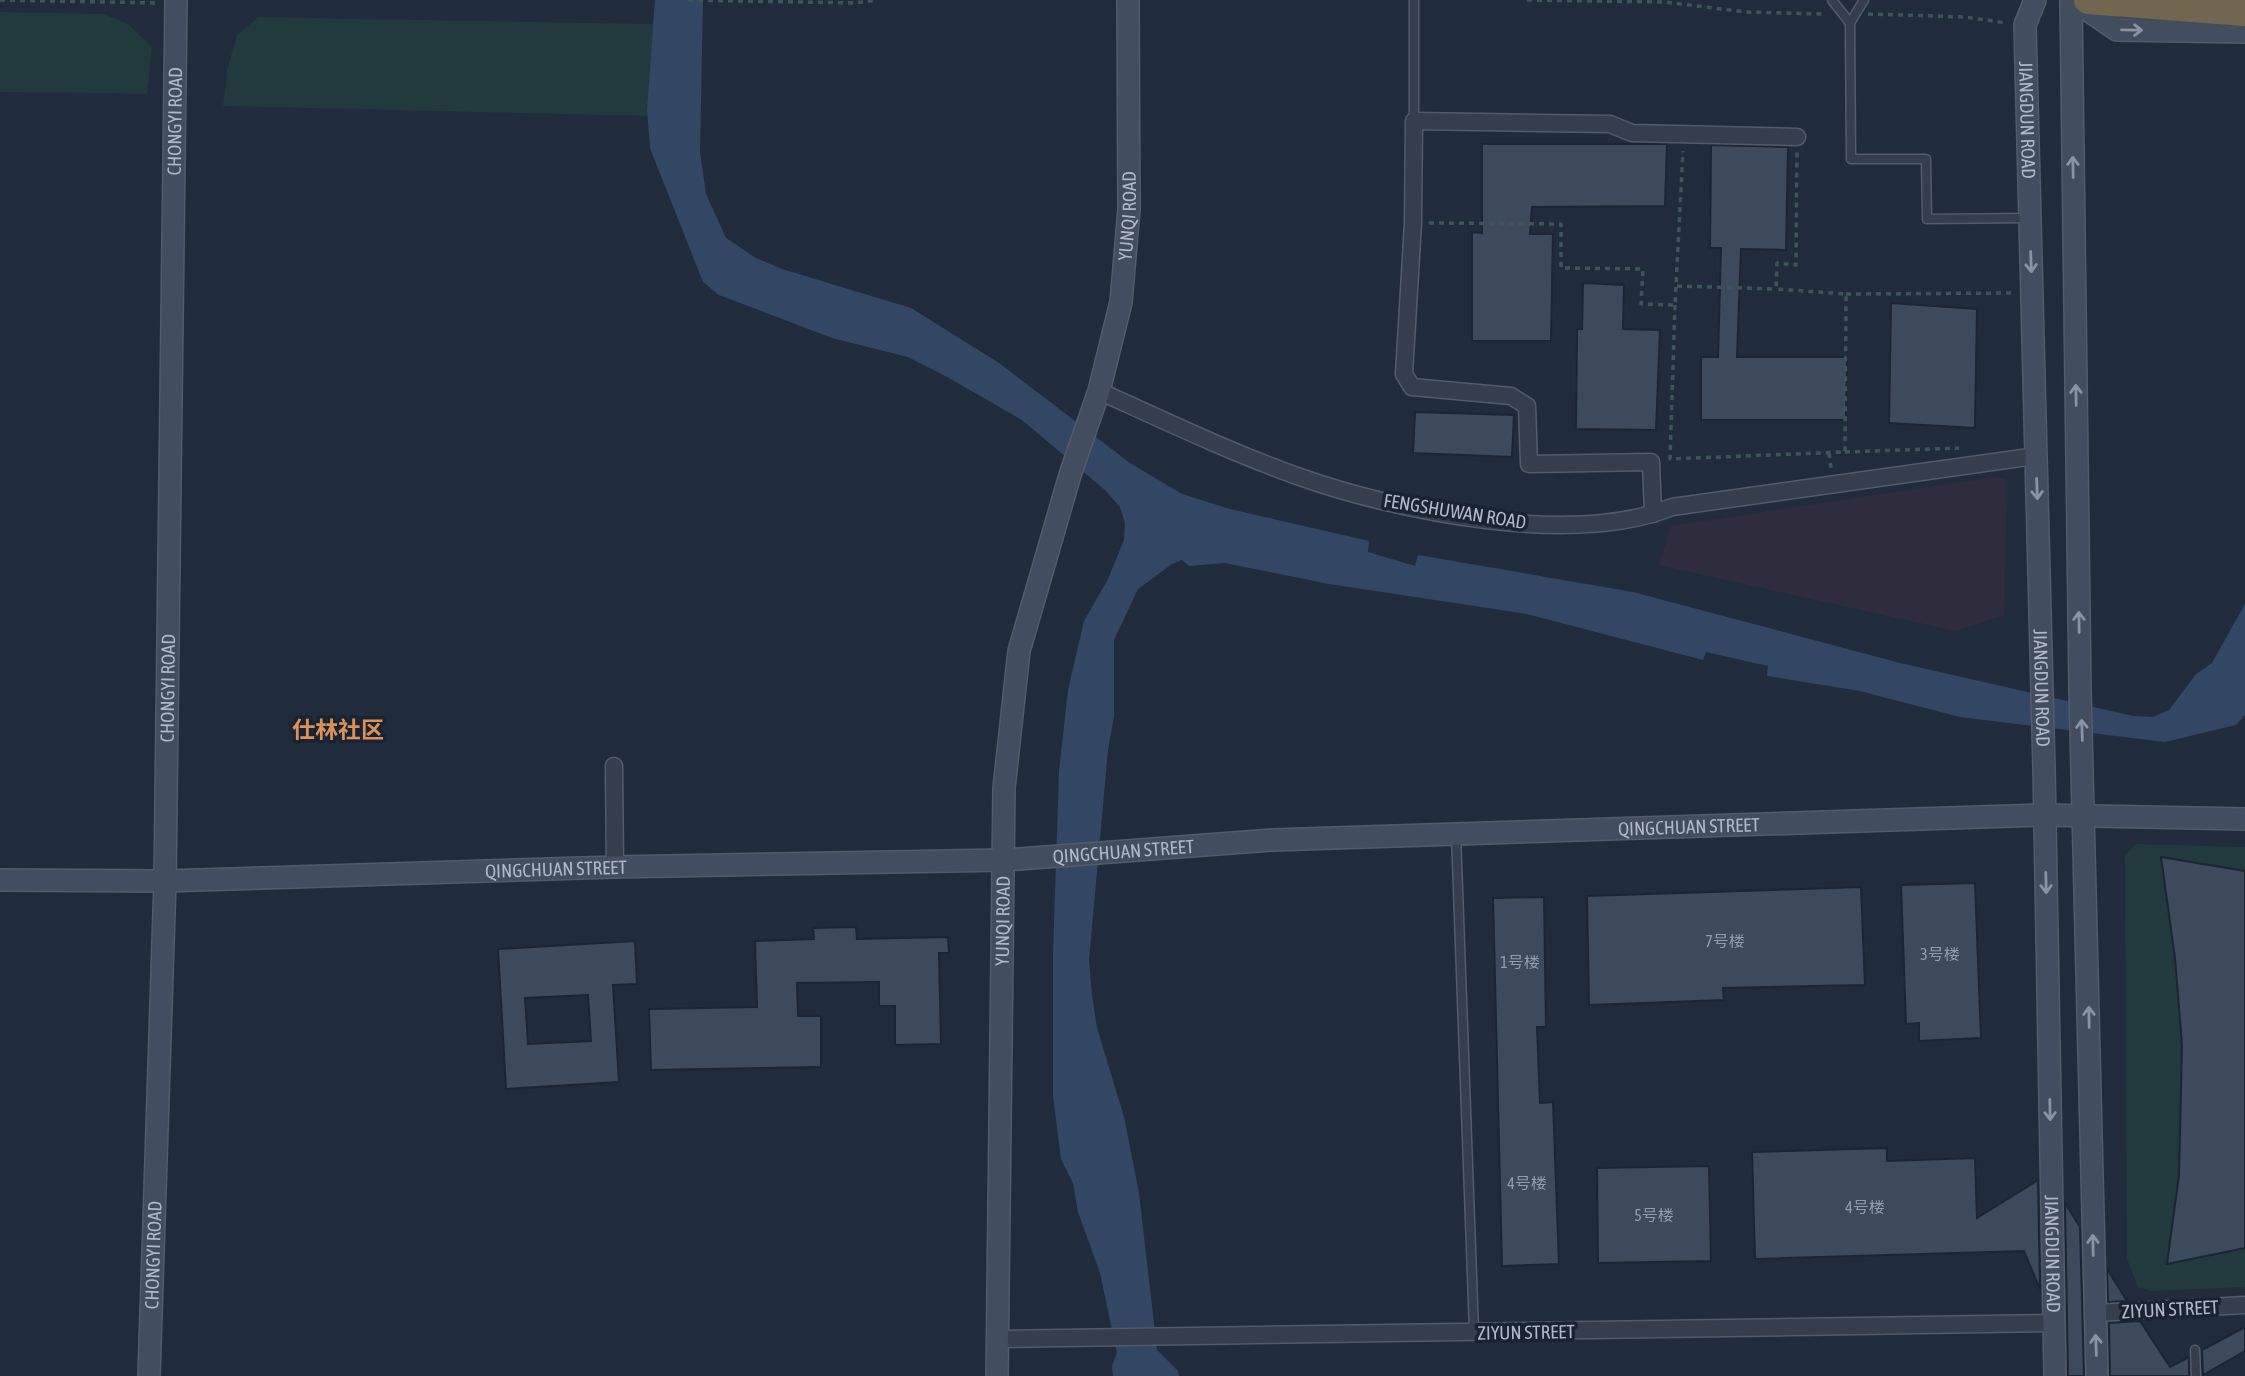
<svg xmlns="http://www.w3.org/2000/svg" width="2245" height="1376" viewBox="0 0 2245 1376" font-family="'Asap Condensed','Noto Sans SC',sans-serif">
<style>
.medical{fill:#2f2d3d}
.green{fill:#22393d}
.water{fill:#334765}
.building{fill:#3c4a5b;stroke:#1c2533;stroke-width:2;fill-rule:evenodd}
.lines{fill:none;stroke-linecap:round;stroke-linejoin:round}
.lane-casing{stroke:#525b6a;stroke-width:11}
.street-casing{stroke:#525b6a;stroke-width:19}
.secondary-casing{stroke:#525b6a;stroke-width:24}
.highway-casing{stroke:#3f4857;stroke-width:32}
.path{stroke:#3d5557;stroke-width:3.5;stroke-dasharray:5 5;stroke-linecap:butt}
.lane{stroke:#343e4c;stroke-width:8}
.street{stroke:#343e4c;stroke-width:16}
.secondary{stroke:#424d5f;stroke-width:21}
.highway{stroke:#726651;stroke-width:28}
.oneway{stroke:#8993a3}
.labels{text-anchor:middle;stroke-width:7;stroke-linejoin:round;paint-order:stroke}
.number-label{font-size:16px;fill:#929cad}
.street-label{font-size:19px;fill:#afb8c8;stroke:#1a2331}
.quarter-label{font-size:23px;font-weight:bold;fill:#db9257;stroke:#1a2331}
</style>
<rect width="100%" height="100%" fill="#202c3c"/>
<polygon class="medical" points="1996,477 2007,480 2004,615 1956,631 1659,565 1671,526"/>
<g class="green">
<polygon points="0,12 104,14 128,24 152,47 147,94 0,92"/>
<polygon points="258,17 654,24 647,116 223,106 227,70 237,35"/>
<polygon points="2136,844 2245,847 2245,1287 2151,1291 2138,1287 2127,1259 2125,856"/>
</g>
<polygon class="water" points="655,0 703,0 700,152 706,194 726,238 756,258 782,269 911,308 999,363 1130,463 1182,494 1230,509 1369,541 1368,552 1415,566 1418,555 1633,592 1900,663 2133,716 2153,717 2169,710 2196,674 2212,663 2245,604 2245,715 2236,725 2165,742 1960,717 1860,691 1767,676 1768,666 1706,652 1703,660 1527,614 1329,584 1225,563 1189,566 1182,560 1172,564 1138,589 1114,640 1114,716 1108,750 1089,960 1092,995 1097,1028 1124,1117 1139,1193 1157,1350 1178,1371 1179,1376 1113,1376 1112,1366 1117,1353 1100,1273 1078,1212 1073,1183 1061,1159 1053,1096 1053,954 1059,771 1068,690 1084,621 1108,579 1124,540 1125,523 1120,507 1105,490 1022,420 949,378 908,357 832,338 719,295 703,282 650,148 647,110"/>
<g class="building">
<polygon points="1482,144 1667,144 1665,206 1532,207 1530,234 1553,234 1551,341 1472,341 1472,232 1482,233"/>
<polygon points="1711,145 1788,147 1786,250 1741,249 1737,357 1847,357 1846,420 1701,420 1701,357 1718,357 1721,248 1710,248"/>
<polygon points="1583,283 1624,285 1623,329 1660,330 1656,430 1576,429 1577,329 1582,329"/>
<polygon points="1891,303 1977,309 1975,428 1889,423"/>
<polygon points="1415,412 1514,415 1512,457 1413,453"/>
<polygon points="2161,857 2245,871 2245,1248 2167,1264 2179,1175 2182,1045 2175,958"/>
<polygon points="1975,883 1981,1038 1919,1041 1919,1023 1906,1024 1901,885"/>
<polygon points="1861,887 1865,985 1723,988 1724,1000 1589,1005 1587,896"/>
<polygon points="1544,897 1546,1027 1537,1027 1540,1103 1553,1102 1559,1264 1502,1266 1493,898"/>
<polygon points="856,927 857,939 948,937 949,953 939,953 941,1044 895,1045 895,1006 879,1006 879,982 797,983 798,1016 821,1016 821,1067 651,1070 649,1009 757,1007 755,941 814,939 813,928"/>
<path d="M 635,941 L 637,984 L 613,985 L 619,1082 L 506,1089 L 498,949 ZM 588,995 L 591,1041 L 528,1044 L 525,998 Z"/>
<polygon points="1887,1148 1887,1161 1975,1158 1977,1218 2038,1180 2040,1289 2024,1251 1755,1259 1752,1152"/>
<polygon points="1709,1166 1711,1261 1598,1263 1597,1168"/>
<polygon points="2065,1203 2080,1227 2084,1376 2068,1376"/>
<polygon points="2107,1269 2127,1301 2108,1302"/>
<polygon points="2140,1321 2170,1367 2189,1357 2189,1376 2110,1376 2109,1323"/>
<polygon points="2245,1327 2245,1351 2203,1375 2202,1350"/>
</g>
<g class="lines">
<defs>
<g id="lane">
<polyline points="1832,0 1850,23"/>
<polyline points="1864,0 1850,23 1851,159 1926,159 1927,219 2029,218"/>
<polyline points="1414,121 1414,0"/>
<polyline points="1456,834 1474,1331"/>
<polyline points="2195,1350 2196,1376"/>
</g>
<g id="street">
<path d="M 1099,391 C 1165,421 1232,453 1300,477 C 1399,512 1573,547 1672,507 L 2036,456"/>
<polyline points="1653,514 1651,462 1529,464 1527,406 1511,396 1412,387 1404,374 1413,223 1414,121 1610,124 1632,133 1797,137"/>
<polyline points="614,766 615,867"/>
<polyline points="2095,1313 2245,1305"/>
<polyline points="997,1339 2055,1323"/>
</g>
<g id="secondary">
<path id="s1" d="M 2035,0 L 2025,25 L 2044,769 L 2055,1376"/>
<polyline points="2071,0 2080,690 2097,1376"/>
<polyline points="2073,0 2117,30 2245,32"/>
<path id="s2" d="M 0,880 L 165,881 L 615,867 L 1005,860 L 1273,840 L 2044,815 L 2245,819"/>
<path id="s3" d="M 149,1376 L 165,881 L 176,0"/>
<path id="s4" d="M 997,1376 L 1004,788 L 1019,651 L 1070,475 L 1099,391 L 1121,302 L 1129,209 L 1128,0"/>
</g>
<polyline id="highway" points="2088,0 2245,12"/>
</defs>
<use href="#lane" class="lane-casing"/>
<use href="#street" class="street-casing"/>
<use href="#secondary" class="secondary-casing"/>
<use href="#highway" class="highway-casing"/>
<g class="path">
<polyline points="0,0 159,3"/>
<polyline points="688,0 855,3 877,0"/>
<polyline points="1527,0 1664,2 1746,12 1826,14"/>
<polyline points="1868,14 1965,17 2007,23"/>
<polyline points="1429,223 1561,224 1561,268 1643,269 1641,304 1675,305 1683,151"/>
<polyline points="1677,286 1776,289"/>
<polyline points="1846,294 2012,293"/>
<polyline points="1675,305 1670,459 1845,452 1846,294 1776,289 1777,263 1796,265 1797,152"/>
<polyline points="1845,452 1959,448"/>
<polyline points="1829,453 1831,468"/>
</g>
<use href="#lane" class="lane"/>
<use href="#street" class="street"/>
<use href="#secondary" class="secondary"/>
<use href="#highway" class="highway"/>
</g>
<defs><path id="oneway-shaft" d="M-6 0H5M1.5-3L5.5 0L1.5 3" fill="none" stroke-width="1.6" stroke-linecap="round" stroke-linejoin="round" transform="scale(1.75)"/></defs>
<g class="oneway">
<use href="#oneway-shaft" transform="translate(2132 30) rotate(1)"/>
<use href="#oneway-shaft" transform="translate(2073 167) rotate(-91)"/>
<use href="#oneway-shaft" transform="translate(2031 262) rotate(88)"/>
<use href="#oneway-shaft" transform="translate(2076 395) rotate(-91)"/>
<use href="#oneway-shaft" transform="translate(2037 489) rotate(88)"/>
<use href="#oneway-shaft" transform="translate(2079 622) rotate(-91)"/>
<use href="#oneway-shaft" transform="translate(2082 730) rotate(-92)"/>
<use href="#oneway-shaft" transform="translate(2046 883) rotate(89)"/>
<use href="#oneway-shaft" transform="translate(2089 1017) rotate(-91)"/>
<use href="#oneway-shaft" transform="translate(2050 1110) rotate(89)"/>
<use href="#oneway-shaft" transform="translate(2093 1245) rotate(-91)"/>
<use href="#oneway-shaft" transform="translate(2096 1345) rotate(-92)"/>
</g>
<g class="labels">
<g class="number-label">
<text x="1725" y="947">7号楼</text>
<text x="1940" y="960">3号楼</text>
<text x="1520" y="968">1号楼</text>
<text x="1527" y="1189">4号楼</text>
<text x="1865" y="1213">4号楼</text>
<text x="1654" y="1221">5号楼</text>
</g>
<g class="street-label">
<text dy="7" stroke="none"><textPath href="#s1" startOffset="122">JIANGDUN ROAD</textPath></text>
<text dy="7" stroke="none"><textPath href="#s3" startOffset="1255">CHONGYI ROAD</textPath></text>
<text dy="7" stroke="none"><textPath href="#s4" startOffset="1176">YUNQI ROAD</textPath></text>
<text transform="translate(1455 511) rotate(9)" y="7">FENGSHUWAN ROAD</text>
<text dy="7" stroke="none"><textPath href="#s1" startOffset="690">JIANGDUN ROAD</textPath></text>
<text dy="7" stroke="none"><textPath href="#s3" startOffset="688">CHONGYI ROAD</textPath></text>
<text dy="7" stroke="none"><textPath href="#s2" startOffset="1690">QINGCHUAN STREET</textPath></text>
<text dy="7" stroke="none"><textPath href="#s2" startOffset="1124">QINGCHUAN STREET</textPath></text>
<text dy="7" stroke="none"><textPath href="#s2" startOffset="556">QINGCHUAN STREET</textPath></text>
<text dy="7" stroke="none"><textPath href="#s4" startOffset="455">YUNQI ROAD</textPath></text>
<text dy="7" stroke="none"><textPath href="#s1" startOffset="1256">JIANGDUN ROAD</textPath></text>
<text dy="7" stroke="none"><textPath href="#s3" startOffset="121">CHONGYI ROAD</textPath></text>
<text transform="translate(2170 1309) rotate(-3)" y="7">ZIYUN STREET</text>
<text transform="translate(1526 1332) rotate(-1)" y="7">ZIYUN STREET</text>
</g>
<g class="quarter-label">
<text x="338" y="738">仕林社区</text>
</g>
</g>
</svg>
